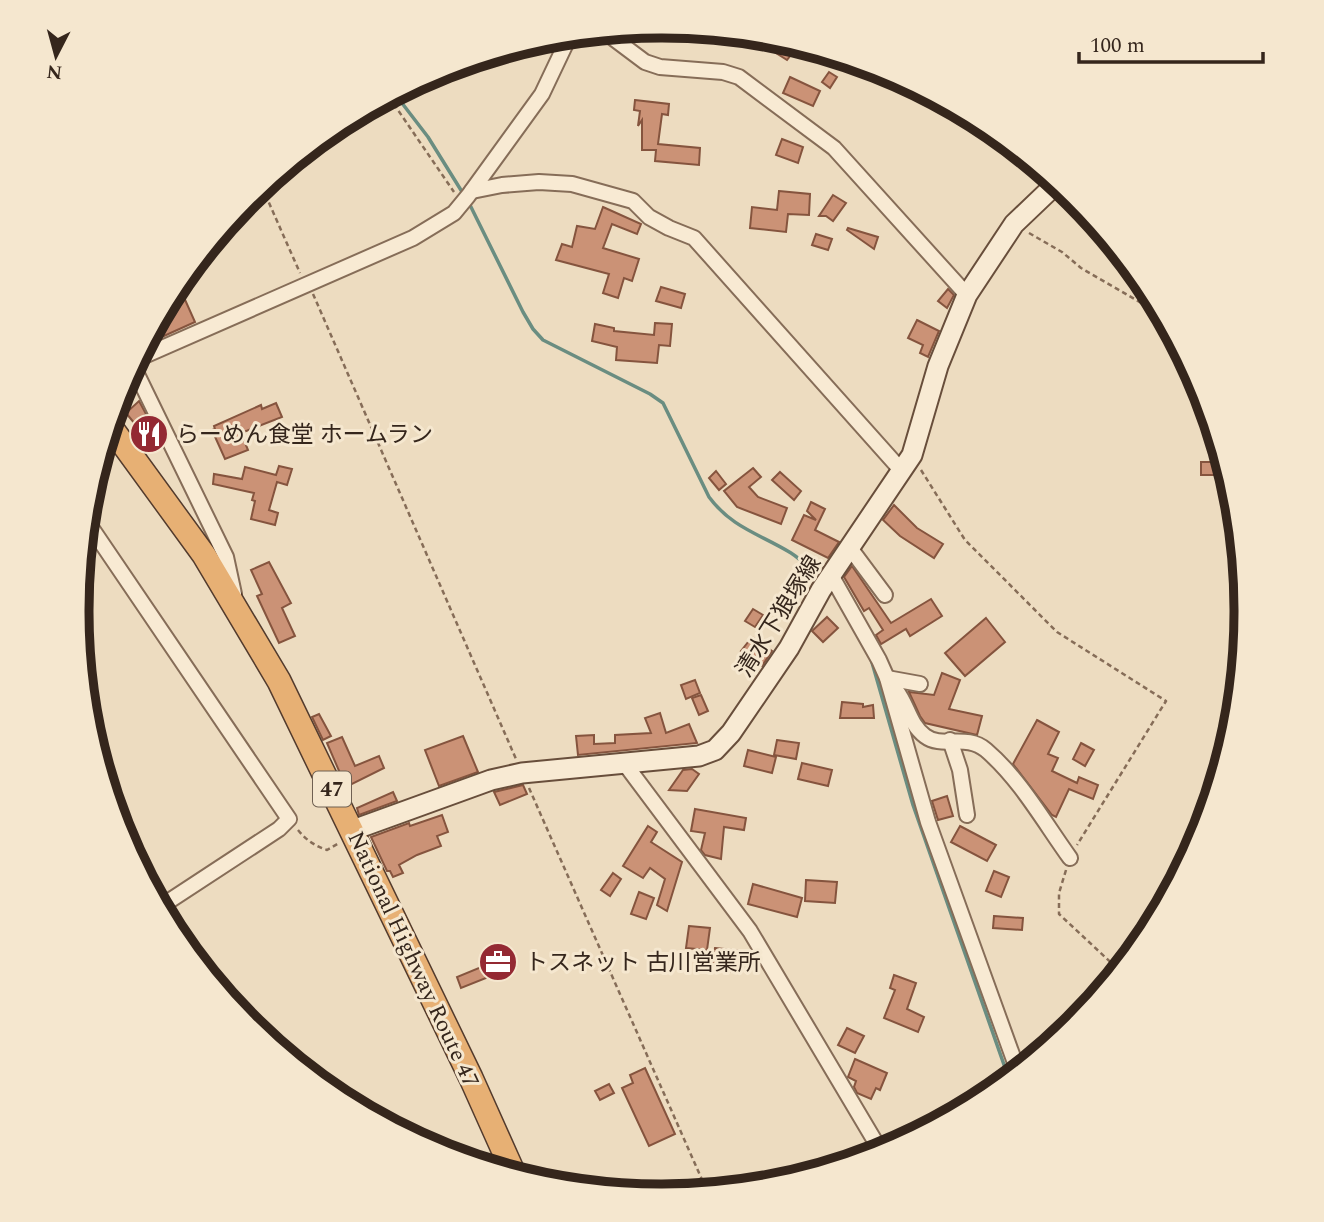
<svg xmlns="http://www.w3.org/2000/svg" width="1324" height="1222" viewBox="0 0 1324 1222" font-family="Spectral,'Noto Sans JP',serif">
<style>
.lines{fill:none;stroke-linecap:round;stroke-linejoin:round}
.stream{stroke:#6a8d81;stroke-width:3.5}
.building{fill:#cb9276;stroke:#85543e;stroke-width:2}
.minor-casing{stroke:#866d58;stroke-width:18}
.secondary-casing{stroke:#684e3b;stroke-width:23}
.trunk-casing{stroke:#533b2d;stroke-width:26}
.path{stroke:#866d58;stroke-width:2.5;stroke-dasharray:5 3.5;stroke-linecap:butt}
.minor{stroke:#f8ead3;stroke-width:14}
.secondary{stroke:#f8ead3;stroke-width:19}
.trunk{stroke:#e7b074;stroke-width:23}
.labels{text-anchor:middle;stroke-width:6;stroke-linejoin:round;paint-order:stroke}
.shield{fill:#f5e7cf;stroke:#6f6052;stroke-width:2}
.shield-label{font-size:21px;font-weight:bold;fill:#35261c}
.poi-label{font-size:23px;fill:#35261c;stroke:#f5e7cf;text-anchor:start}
.street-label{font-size:23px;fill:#35261c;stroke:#f5e7cf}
.rim{fill:none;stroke:#35261c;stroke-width:9}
</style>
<rect width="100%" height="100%" fill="#eddcc0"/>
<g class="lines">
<g class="stream">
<polyline points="395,94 428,137 464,195"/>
<path d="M 468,201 L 523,312 L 533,329 L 543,340 L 650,394 L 663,403 L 709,497 C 732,528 760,534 791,553 C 802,560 811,570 820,578"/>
<polyline points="871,659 913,805 1009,1079"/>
</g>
</g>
<g class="building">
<polygon points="783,44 794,51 787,60 776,53"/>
<polygon points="829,72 837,77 830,88 822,82"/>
<polygon points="790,77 820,91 813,106 783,93"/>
<polygon points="635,100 669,104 668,115 662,114 658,144 700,148 699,165 655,161 656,150 642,150 642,120 638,126 640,111 634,110"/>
<polygon points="782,139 803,147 798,163 776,155"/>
<polygon points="779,191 810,194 809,215 788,214 786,232 750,228 752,207 777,210"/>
<polygon points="833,195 846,203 833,221 826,216 819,216"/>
<polygon points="603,207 641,224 637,234 612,224 603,248 639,259 632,281 624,278 618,298 603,293 609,274 556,260 562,244 572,247 577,226 595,229"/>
<polygon points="848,228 878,237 874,249 847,230"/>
<polygon points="816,234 832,239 828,250 812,245"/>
<polygon points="178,284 195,322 144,345 176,286"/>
<polygon points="661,287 685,294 681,308 656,301"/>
<polygon points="948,289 954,295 947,308 938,301"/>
<polygon points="917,320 939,331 928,357 920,353 923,345 908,338"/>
<polygon points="655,323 672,324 670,346 659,345 657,363 616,360 617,347 592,341 595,324 614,328 614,331 654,335"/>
<polygon points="139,401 146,414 135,424 126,413"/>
<polygon points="276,403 282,417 241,433 248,450 225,459 212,430 215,429 214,426 261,405 262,409"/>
<polygon points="1201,462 1225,462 1229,475 1201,475"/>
<polygon points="279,466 292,469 287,485 277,482 269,510 278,513 275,525 251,519 255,501 252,500 254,493 213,484 214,474 242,479 245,467 276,475"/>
<polygon points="753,468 761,477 749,487 758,497 787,508 781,524 737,507 724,491"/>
<polygon points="716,471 726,484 719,490 709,478"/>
<polygon points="780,472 801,491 794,500 772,480"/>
<polygon points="811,502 825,509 815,530 839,542 828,558 792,540 804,515 816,520 807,511"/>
<polygon points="894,505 917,528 943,544 934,558 900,536 883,520"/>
<polygon points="269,562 291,603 282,608 295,636 279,643 257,596 262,594 251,570"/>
<polygon points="852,566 891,623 931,599 942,616 910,636 906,629 881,644 876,635 883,630 869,608 864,611 844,577"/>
<polygon points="753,609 763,615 755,627 745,621"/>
<polygon points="827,617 838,628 823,642 812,631"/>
<polygon points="986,618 1005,642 965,676 945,653"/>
<polygon points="752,637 772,651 762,666 741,651"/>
<polygon points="942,673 960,680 949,709 982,716 977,735 925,723 920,716 909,692 934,695"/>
<polygon points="695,680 700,693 686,699 681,685"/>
<polygon points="701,695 708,711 699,715 692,698"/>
<polygon points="842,702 863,704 863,707 873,705 874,718 840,718"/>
<polygon points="660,713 666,733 689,724 697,743 578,755 576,736 594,735 594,744 615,743 615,735 651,733 645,718"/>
<polygon points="319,714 331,736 323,740 312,717"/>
<polygon points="1037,720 1059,732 1048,754 1058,758 1052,771 1077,783 1079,777 1098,785 1093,799 1069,789 1056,817 1052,815 1013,764"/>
<polygon points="463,736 478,772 439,786 425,750"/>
<polygon points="342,737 355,766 379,756 384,768 346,787 327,743"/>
<polygon points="777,740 799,743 796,759 774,755"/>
<polygon points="1081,743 1094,750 1085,766 1073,759"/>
<polygon points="748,750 776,757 772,773 744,766"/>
<polygon points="802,763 832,770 828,786 798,779"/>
<polygon points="692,769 699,774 687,791 669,790 683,770"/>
<polygon points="523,785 527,794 500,805 494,792"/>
<polygon points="393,792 397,801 359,815 357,808"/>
<polygon points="947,796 953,816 938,820 932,801"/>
<polygon points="695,809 746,818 744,830 724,827 721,859 705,855 701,850 705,833 691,831"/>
<polygon points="442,815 448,832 437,836 441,846 417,855 399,865 403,873 393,877 390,871 387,871 371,837 409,823 410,826"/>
<polygon points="648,826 657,832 651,842 682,862 667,911 657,905 665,879 650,868 643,878 623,866"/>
<polygon points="960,826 996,845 987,861 951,842"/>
<polygon points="994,871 1009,877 1001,897 986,891"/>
<polygon points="613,873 621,879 610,896 601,890"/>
<polygon points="806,880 837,882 835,903 805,901"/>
<polygon points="753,884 802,898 797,917 748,904"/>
<polygon points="639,892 654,898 646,919 631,914"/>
<polygon points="994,916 1023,918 1022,930 993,928"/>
<polygon points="689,926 710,928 707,950 686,948"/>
<polygon points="715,948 742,951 739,973 712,969"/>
<polygon points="510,949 516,966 461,988 457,977 484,966 482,960"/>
<polygon points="894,975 916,983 907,1009 924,1017 918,1032 884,1018 895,990 890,988"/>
<polygon points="847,1028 864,1036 855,1053 838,1045"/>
<polygon points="855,1059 887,1073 880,1090 876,1088 871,1099 857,1093 854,1087 856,1081 848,1077"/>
<polygon points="645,1068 675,1134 649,1146 622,1088 633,1083 630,1075"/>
<polygon points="609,1084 614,1093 600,1100 595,1091"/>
</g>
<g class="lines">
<defs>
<g id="minor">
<polyline points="605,32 645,62 660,67 723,72 739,77 834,148 967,295"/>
<polyline points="472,191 502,185 539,182 572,184 633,201 649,217 669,228 694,238 901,470"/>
<polyline points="137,359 413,238 454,213 468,196 542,94 570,35"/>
<polyline points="133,366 226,557 234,594"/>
<polyline points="86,520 289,819 279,829 160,907"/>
<polyline points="850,548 885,595"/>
<polyline points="831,575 879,660 887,678 928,822 1018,1071"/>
<polyline points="887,678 920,684"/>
<path d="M 896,690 C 908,705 909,724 925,736 C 942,749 966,733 986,750 C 1020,779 1044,822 1070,858"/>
<polyline points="950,740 960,770 967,815"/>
<polyline points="625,764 750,931 882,1153"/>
</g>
<polyline id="secondary" points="353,830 491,780 522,773 699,756 715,750 731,733 789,648 821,590 912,455 938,366 967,295 1014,224 1057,183"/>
<polyline id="trunk" points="110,426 204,555 279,681 471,1078 514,1174"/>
</defs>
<use href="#minor" class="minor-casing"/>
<use href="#secondary" class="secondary-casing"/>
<use href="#trunk" class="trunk-casing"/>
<g class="path">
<polyline points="389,97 454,192"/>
<polyline points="262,187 300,273"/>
<polyline points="1029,233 1062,252 1081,268 1164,316"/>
<polyline points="313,294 516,759"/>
<polyline points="1180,346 1194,402 1209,408"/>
<polyline points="921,470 965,540 1057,632 1166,701 1077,845"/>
<polyline points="1240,544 1235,550 1241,556"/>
<polyline points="529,788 707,1191"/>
<path d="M 298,830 C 306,840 315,846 327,850 L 339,843"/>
<polyline points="1066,870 1059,893 1059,914 1120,971"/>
</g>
<use href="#minor" class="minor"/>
<use href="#secondary" class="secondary"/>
<use href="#trunk" class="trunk"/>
</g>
<defs>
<symbol id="restaurant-disc" viewBox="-11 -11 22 22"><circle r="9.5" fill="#942933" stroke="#f5e7cf"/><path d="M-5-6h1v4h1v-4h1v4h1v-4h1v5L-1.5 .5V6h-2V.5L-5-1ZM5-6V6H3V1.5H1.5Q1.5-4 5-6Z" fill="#fff"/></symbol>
<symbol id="office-disc" viewBox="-11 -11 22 22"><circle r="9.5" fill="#942933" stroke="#f5e7cf"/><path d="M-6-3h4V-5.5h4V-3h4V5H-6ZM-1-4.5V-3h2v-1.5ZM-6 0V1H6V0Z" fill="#fff"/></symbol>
</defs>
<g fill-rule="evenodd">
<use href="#restaurant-disc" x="127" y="412" width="44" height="44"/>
<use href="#office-disc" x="476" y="940" width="44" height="44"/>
</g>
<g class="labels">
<rect class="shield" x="313" y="771.5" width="38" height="35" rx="5"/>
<g class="shield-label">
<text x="332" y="796">47</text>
</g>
<g class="poi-label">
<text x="176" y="442">らーめん食堂 ホームラン</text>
<text x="525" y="970">トスネット 古川営業所</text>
</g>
<g class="street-label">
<text transform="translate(778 616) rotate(-58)" y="8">清水下狼塚線</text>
<text transform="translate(414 959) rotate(65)" y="8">National Highway Route 47</text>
</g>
</g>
<path d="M0 0H1324V1222H0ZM661 38H662A572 572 0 0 1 1234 610V612A572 572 0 0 1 662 1184H661A572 572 0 0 1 89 612V610A572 572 0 0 1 661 38Z" fill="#f5e7cf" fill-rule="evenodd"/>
<path class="rim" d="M661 38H662A572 572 0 0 1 1234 610V612A572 572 0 0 1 662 1184H661A572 572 0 0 1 89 612V610A572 572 0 0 1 661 38Z"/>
<g transform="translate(56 56) rotate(186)" stroke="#f5e7cf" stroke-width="5" paint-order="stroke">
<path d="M0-5L12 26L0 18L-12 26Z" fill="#35261c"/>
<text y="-10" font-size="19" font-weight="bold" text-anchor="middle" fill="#35261c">N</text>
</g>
<path d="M1079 52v10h184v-10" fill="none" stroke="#35261c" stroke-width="3.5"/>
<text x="1090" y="52" font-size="21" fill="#35261c" stroke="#f5e7cf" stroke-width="5" paint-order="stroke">100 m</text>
</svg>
